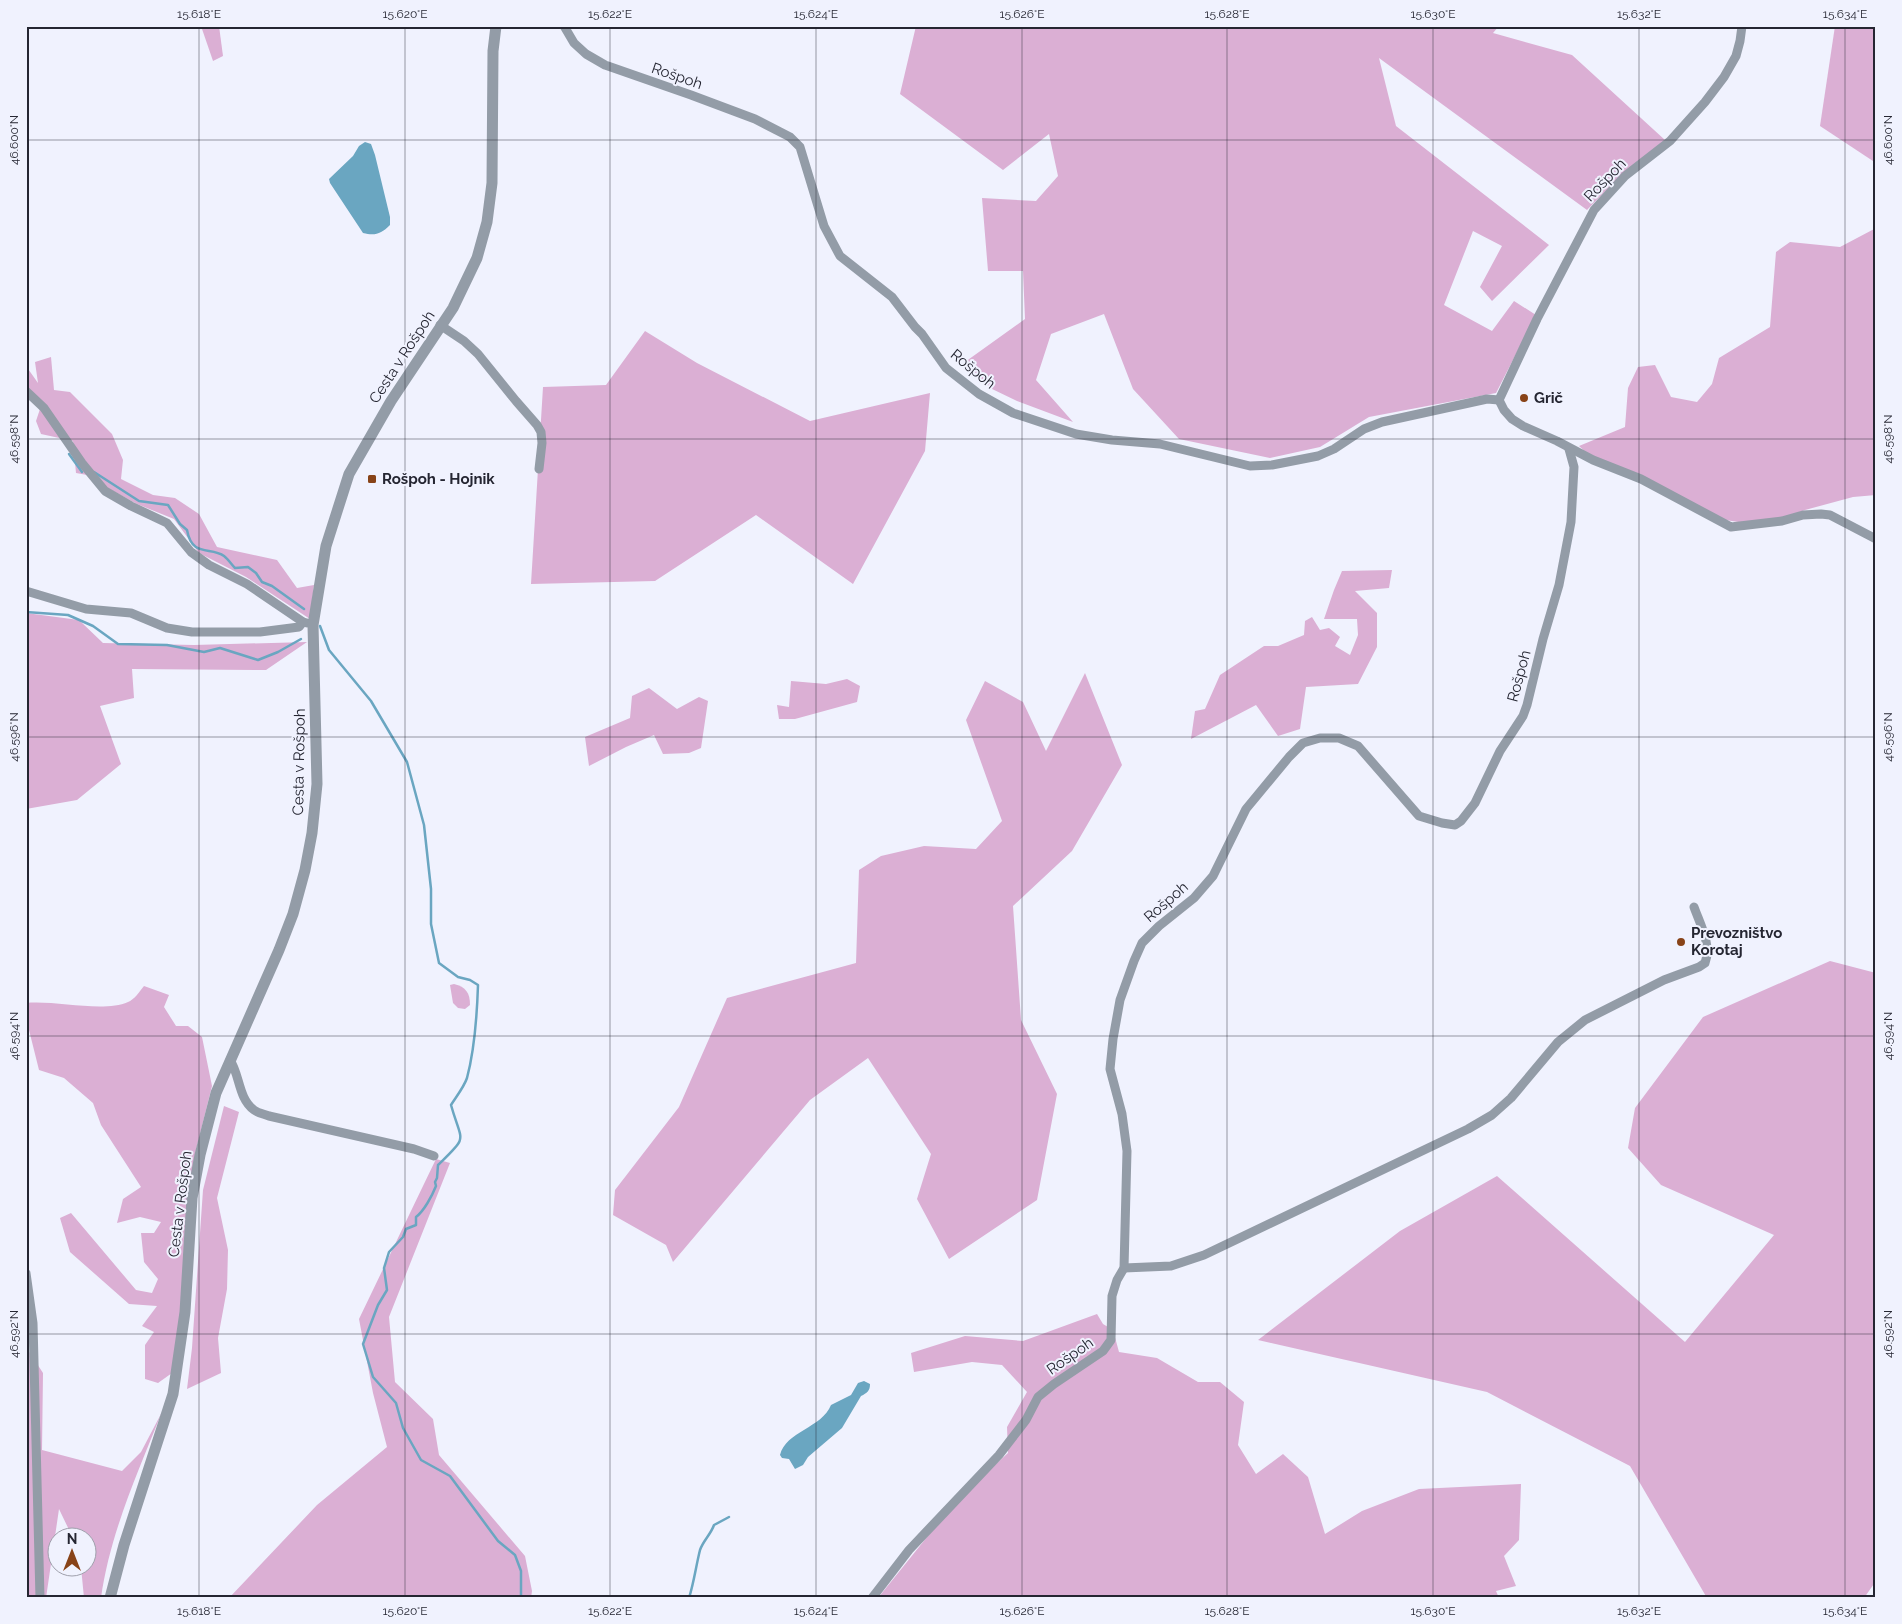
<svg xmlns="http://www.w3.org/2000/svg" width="1902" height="1624" viewBox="0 0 1902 1624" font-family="Raleway,sans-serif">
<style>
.green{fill:#dbafd4}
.water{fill:#6aa6c1}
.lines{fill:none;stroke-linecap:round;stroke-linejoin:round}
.stream{stroke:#6aa6c1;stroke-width:2.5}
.minor{stroke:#939ca7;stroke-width:9}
.tertiary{stroke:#939ca7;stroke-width:11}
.ticks{fill:none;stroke:#252632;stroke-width:1;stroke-opacity:0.45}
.poi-dot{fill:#884318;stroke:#f0f2fe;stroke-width:2}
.labels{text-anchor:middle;stroke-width:4;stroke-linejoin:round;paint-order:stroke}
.street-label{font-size:15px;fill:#252632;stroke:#f0f2fe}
.poi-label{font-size:15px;font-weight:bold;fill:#252632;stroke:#f0f2fe;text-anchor:start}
.neatline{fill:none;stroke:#252632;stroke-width:2}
.ticks-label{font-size:12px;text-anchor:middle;fill:#252632}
</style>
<rect width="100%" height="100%" fill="#f0f2fe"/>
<g class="green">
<polygon points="201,26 219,26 223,56 213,61"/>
<polygon points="916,26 1499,26 1493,33 1572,55 1665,140 1623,173 1587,210 1379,58 1396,126 1549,245 1492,301 1480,287 1502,246 1473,231 1444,305 1492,331 1514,301 1536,315 1496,393 1369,417 1320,447 1270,458 1179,439 1133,389 1104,314 1051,334 1036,380 1073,422 1017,401 990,388 965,362 1025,319 1023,271 988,271 982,198 1036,201 1058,176 1049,134 1003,170 900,94"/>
<polygon points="1835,26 1876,26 1876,163 1820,126"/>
<polygon points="1876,228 1876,495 1853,497 1805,510 1781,519 1745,523 1719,519 1591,457 1579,446 1625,427 1628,388 1638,367 1655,365 1671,397 1697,402 1712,384 1719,358 1770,327 1776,252 1790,242 1840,247"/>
<polygon points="645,331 697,363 810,421 930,393 925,451 853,584 756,515 655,581 531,584 543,387 606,385"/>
<polygon points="51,357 54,390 70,392 112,434 123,460 121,479 153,495 175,498 199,514 217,547 277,560 297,588 314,585 310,619 246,577 199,553 174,519 137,504 104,486 98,477 76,473 73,441 41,434 36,421 42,403 26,388 26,366 38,383 35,362"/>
<polygon points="1392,570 1389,588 1355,591 1377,613 1377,647 1358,684 1306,687 1300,729 1278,736 1256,705 1191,739 1195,711 1205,709 1220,675 1264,646 1278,646 1304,635 1305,621 1312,617 1320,630 1329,628 1340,637 1335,646 1350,655 1358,635 1357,619 1324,619 1334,590 1342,571"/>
<polygon points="26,613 79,620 103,643 194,645 307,642 266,670 132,669 134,698 100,706 121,764 77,800 26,809"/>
<polygon points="1085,673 1122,765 1072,851 1013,906 1021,1020 1057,1094 1037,1200 949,1259 917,1199 931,1154 868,1058 810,1100 673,1262 666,1245 613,1215 615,1190 679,1107 727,998 856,963 859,870 881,856 924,846 976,849 1002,821 966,720 985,681 1023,702 1046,751"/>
<polygon points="847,679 860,686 857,702 795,719 779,719 777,705 789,707 791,681 826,684"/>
<polygon points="649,688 677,709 699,697 708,701 701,748 689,753 663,754 654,735 626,747 589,766 585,737 630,718 632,696"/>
<polygon points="1830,961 1876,973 1876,1581 1864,1598 1707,1598 1630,1466 1487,1392 1258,1340 1400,1231 1497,1176 1685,1342 1774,1235 1661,1185 1628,1148 1635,1108 1703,1017"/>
<path d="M 454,984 C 466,987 470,993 470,1005 L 465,1009 L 458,1008 L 453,1003 L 450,985 Z"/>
<path d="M 144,986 L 169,995 L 164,1007 L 176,1026 L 188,1026 L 202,1037 L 212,1086 L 196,1150 L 181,1324 L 172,1373 L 158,1383 L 145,1379 L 145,1345 L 154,1332 L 142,1326 L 157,1306 L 129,1304 L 70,1252 L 60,1218 L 71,1213 L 136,1290 L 152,1293 L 158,1279 L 144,1262 L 141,1233 L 154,1233 L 161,1222 L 140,1217 L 117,1223 L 123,1199 L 141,1187 L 101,1125 L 93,1103 L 64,1078 L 39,1070 L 26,1018 L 26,1003 C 55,1000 103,1013 128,1002 C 134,1000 140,991 144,986 Z"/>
<polygon points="224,1106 239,1112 217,1198 228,1250 227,1289 218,1338 221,1373 187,1389 192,1348 203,1190"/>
<polygon points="436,1159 450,1163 389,1317 395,1382 433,1419 439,1455 525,1556 532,1591 531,1598 229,1598 317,1505 387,1447 373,1393 359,1319"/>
<path d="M 26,1312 L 28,1350 L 43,1373 L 42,1450 L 122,1471 L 141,1452 L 162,1412 C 138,1472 110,1533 101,1598 L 84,1598 L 81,1567 L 88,1566 L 88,1536 L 72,1536 L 59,1509 L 46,1598 L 26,1598 Z"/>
<polygon points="1097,1314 1103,1324 1113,1330 1119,1352 1157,1358 1198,1382 1220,1382 1244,1402 1238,1445 1256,1474 1283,1454 1308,1477 1325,1534 1362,1511 1419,1489 1521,1484 1519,1540 1504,1556 1516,1586 1496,1591 1499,1598 878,1598 956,1501 1008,1453 1007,1427 1027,1392 1002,1365 972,1362 914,1372 911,1353 965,1336 1023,1341"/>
</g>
<g class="water">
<path d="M 365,142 L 371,144 L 375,155 L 390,217 L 390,225 C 381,234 375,236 363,233 L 330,183 L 329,179 L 353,156 L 359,146 Z"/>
<path d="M 864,1381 L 870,1384 C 870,1391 867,1393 861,1396 L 842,1428 L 808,1457 L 803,1465 L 795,1469 L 789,1459 L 782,1458 L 780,1455 C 786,1431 822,1428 831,1405 L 851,1395 L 858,1383 Z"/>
</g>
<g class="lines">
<g class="stream">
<polyline points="69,454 82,472"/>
<path d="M 94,472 L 139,501 L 168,505 L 180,524 L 187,530 C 192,558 211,546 224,556 C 228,559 232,565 235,568 L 248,567 L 256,573 L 262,582 L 272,586 L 304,609"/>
<polyline points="26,612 68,615 93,626 118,644 167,645 204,652 220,648 258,660 278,652 301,639"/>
<path d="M 320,626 L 329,650 L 371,701 L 407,762 L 424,825 L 431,889 L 431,924 L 439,963 L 458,977 L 470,980 L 478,985 C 477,1016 475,1048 467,1078 C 464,1087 456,1097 451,1105 C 462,1144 469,1135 438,1165 L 437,1178 L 435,1182 L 436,1186 C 432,1196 424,1211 416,1217 L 416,1225 L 406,1229 L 403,1237 L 389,1252 L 384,1268 L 387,1290 L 378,1305 L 363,1344 L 373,1377 L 396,1403 L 403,1428 L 421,1460 L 450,1476 L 498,1541 L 515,1555 L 521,1571 L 521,1598"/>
<path d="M 689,1598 C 694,1582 696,1566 700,1550 C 703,1541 711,1534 714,1525 L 729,1517"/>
</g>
<g class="minor">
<polyline points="564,26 574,43 586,54 605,65 691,95 755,119 790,137 800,147 824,226 840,256 892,297 915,327 922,334 946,368 979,394 1013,413 1076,434 1112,440 1160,444 1250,466 1272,465 1318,456 1334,449 1364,429 1382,422 1487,399 1499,400"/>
<polyline points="440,325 464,341 478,354 516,401 537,425 541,432 542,443 539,469"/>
<polyline points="26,391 44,408 82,463 105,491 131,506 167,523 191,552 209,565 247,584 303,622"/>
<polyline points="1499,400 1537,319 1594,210 1625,176 1670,141 1705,102 1724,77 1736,56 1740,41 1742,26"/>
<polyline points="1499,400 1504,410 1512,419 1523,426 1557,441 1593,460 1641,479 1731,527 1782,521 1803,515 1821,514 1830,515 1876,539"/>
<polyline points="26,591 86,609 131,613 167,628 192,632 260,632 299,627 303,622 307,623"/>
<path d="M 230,1060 C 240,1075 238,1098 254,1110 C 258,1113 264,1114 269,1116 L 414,1149 L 434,1156"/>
<path d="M 1124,1268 L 1171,1266 L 1204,1255 L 1468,1129 L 1492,1115 L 1511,1098 L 1558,1042 L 1585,1020 L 1664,980 L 1699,967 L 1705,963 C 1712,945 1700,924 1694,907"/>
<polyline points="26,1273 33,1323 40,1598"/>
<polyline points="872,1598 909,1550 999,1455 1026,1420 1038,1397 1054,1384 1103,1351 1111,1340 1112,1296 1117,1280 1124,1268 1127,1151 1122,1114 1110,1069 1113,1039 1120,1000 1134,961 1142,943 1159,926 1194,898 1213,876 1246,809 1289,757 1303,743 1320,738 1339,738 1358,746 1419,816 1442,823 1455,825 1461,821 1475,803 1500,751 1523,716 1527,705 1543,639 1559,585 1571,522 1574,467 1569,449"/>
</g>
<polyline class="tertiary" points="110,1598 124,1545 173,1394 185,1312 192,1198 200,1155 216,1093 279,950 293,914 305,870 312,833 317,784 313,625 326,546 349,474 391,401 453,308 477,258 487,222 492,183 493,51 496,26"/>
</g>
<path class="ticks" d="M 199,26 L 199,1598M 405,26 L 405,1598M 610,26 L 610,1598M 816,26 L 816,1598M 1022,26 L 1022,1598M 1227,26 L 1227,1598M 1433,26 L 1433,1598M 1639,26 L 1639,1598M 1845,26 L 1845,1598M 26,140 L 1876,140M 26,439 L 1876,439M 26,737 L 1876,737M 26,1036 L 1876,1036M 26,1334 L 1876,1334"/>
<g class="poi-dot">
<circle cx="1524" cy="398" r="5"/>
<rect x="367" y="474" width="10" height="10" rx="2.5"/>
<circle cx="1681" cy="942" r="5"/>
</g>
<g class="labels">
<g class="street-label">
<text transform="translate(677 76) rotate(19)" y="5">Rošpoh</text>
<text transform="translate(1605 180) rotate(-46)" y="5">Rošpoh</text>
<text transform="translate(402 357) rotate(-57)" y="5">Cesta v Rošpoh</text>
<text transform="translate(973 369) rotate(39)" y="5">Rošpoh</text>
<text transform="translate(1519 676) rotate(-75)" y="5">Rošpoh</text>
<text transform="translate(299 762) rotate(-89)" y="5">Cesta v Rošpoh</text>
<text transform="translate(1166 902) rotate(-41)" y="5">Rošpoh</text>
<text transform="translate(180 1204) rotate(-83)" y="5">Cesta v Rošpoh</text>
<text transform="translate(1070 1356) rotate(-35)" y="5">Rošpoh</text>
</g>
<g class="poi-label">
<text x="1534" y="403">Grič</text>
<text x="382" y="484">Rošpoh - Hojnik</text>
<text x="1691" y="938">Prevozništvo<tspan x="1691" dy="17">Korotaj</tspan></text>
</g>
</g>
<rect width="1902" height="1624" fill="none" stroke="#f0f2fe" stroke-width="55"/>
<g transform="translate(72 1552)"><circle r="24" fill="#f0f2fe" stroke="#9fa0ac"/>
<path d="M0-4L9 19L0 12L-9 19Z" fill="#884318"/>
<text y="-8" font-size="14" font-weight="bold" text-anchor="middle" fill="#252632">N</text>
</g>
<rect x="28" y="28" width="1846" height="1568" class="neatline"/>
<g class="ticks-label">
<text x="199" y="18">15.618°E</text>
<text x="405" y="18">15.620°E</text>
<text x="610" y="18">15.622°E</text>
<text x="816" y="18">15.624°E</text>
<text x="1022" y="18">15.626°E</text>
<text x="1227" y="18">15.628°E</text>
<text x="1433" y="18">15.630°E</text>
<text x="1639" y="18">15.632°E</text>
<text x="1845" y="18">15.634°E</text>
<text transform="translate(14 140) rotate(-90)" y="4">46.600°N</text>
<text transform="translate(1888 140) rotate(-90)" y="4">46.600°N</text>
<text transform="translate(14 439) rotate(-90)" y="4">46.598°N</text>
<text transform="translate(1888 439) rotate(-90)" y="4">46.598°N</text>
<text transform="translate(14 737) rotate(-90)" y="4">46.596°N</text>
<text transform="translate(1888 737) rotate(-90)" y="4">46.596°N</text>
<text transform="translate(14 1036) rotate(-90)" y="4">46.594°N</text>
<text transform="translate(1888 1036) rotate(-90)" y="4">46.594°N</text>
<text transform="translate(14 1334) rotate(-90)" y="4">46.592°N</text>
<text transform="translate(1888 1334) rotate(-90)" y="4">46.592°N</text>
<text x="199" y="1615">15.618°E</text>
<text x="405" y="1615">15.620°E</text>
<text x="610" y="1615">15.622°E</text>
<text x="816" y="1615">15.624°E</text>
<text x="1022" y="1615">15.626°E</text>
<text x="1227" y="1615">15.628°E</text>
<text x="1433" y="1615">15.630°E</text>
<text x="1639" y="1615">15.632°E</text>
<text x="1845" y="1615">15.634°E</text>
</g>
</svg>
